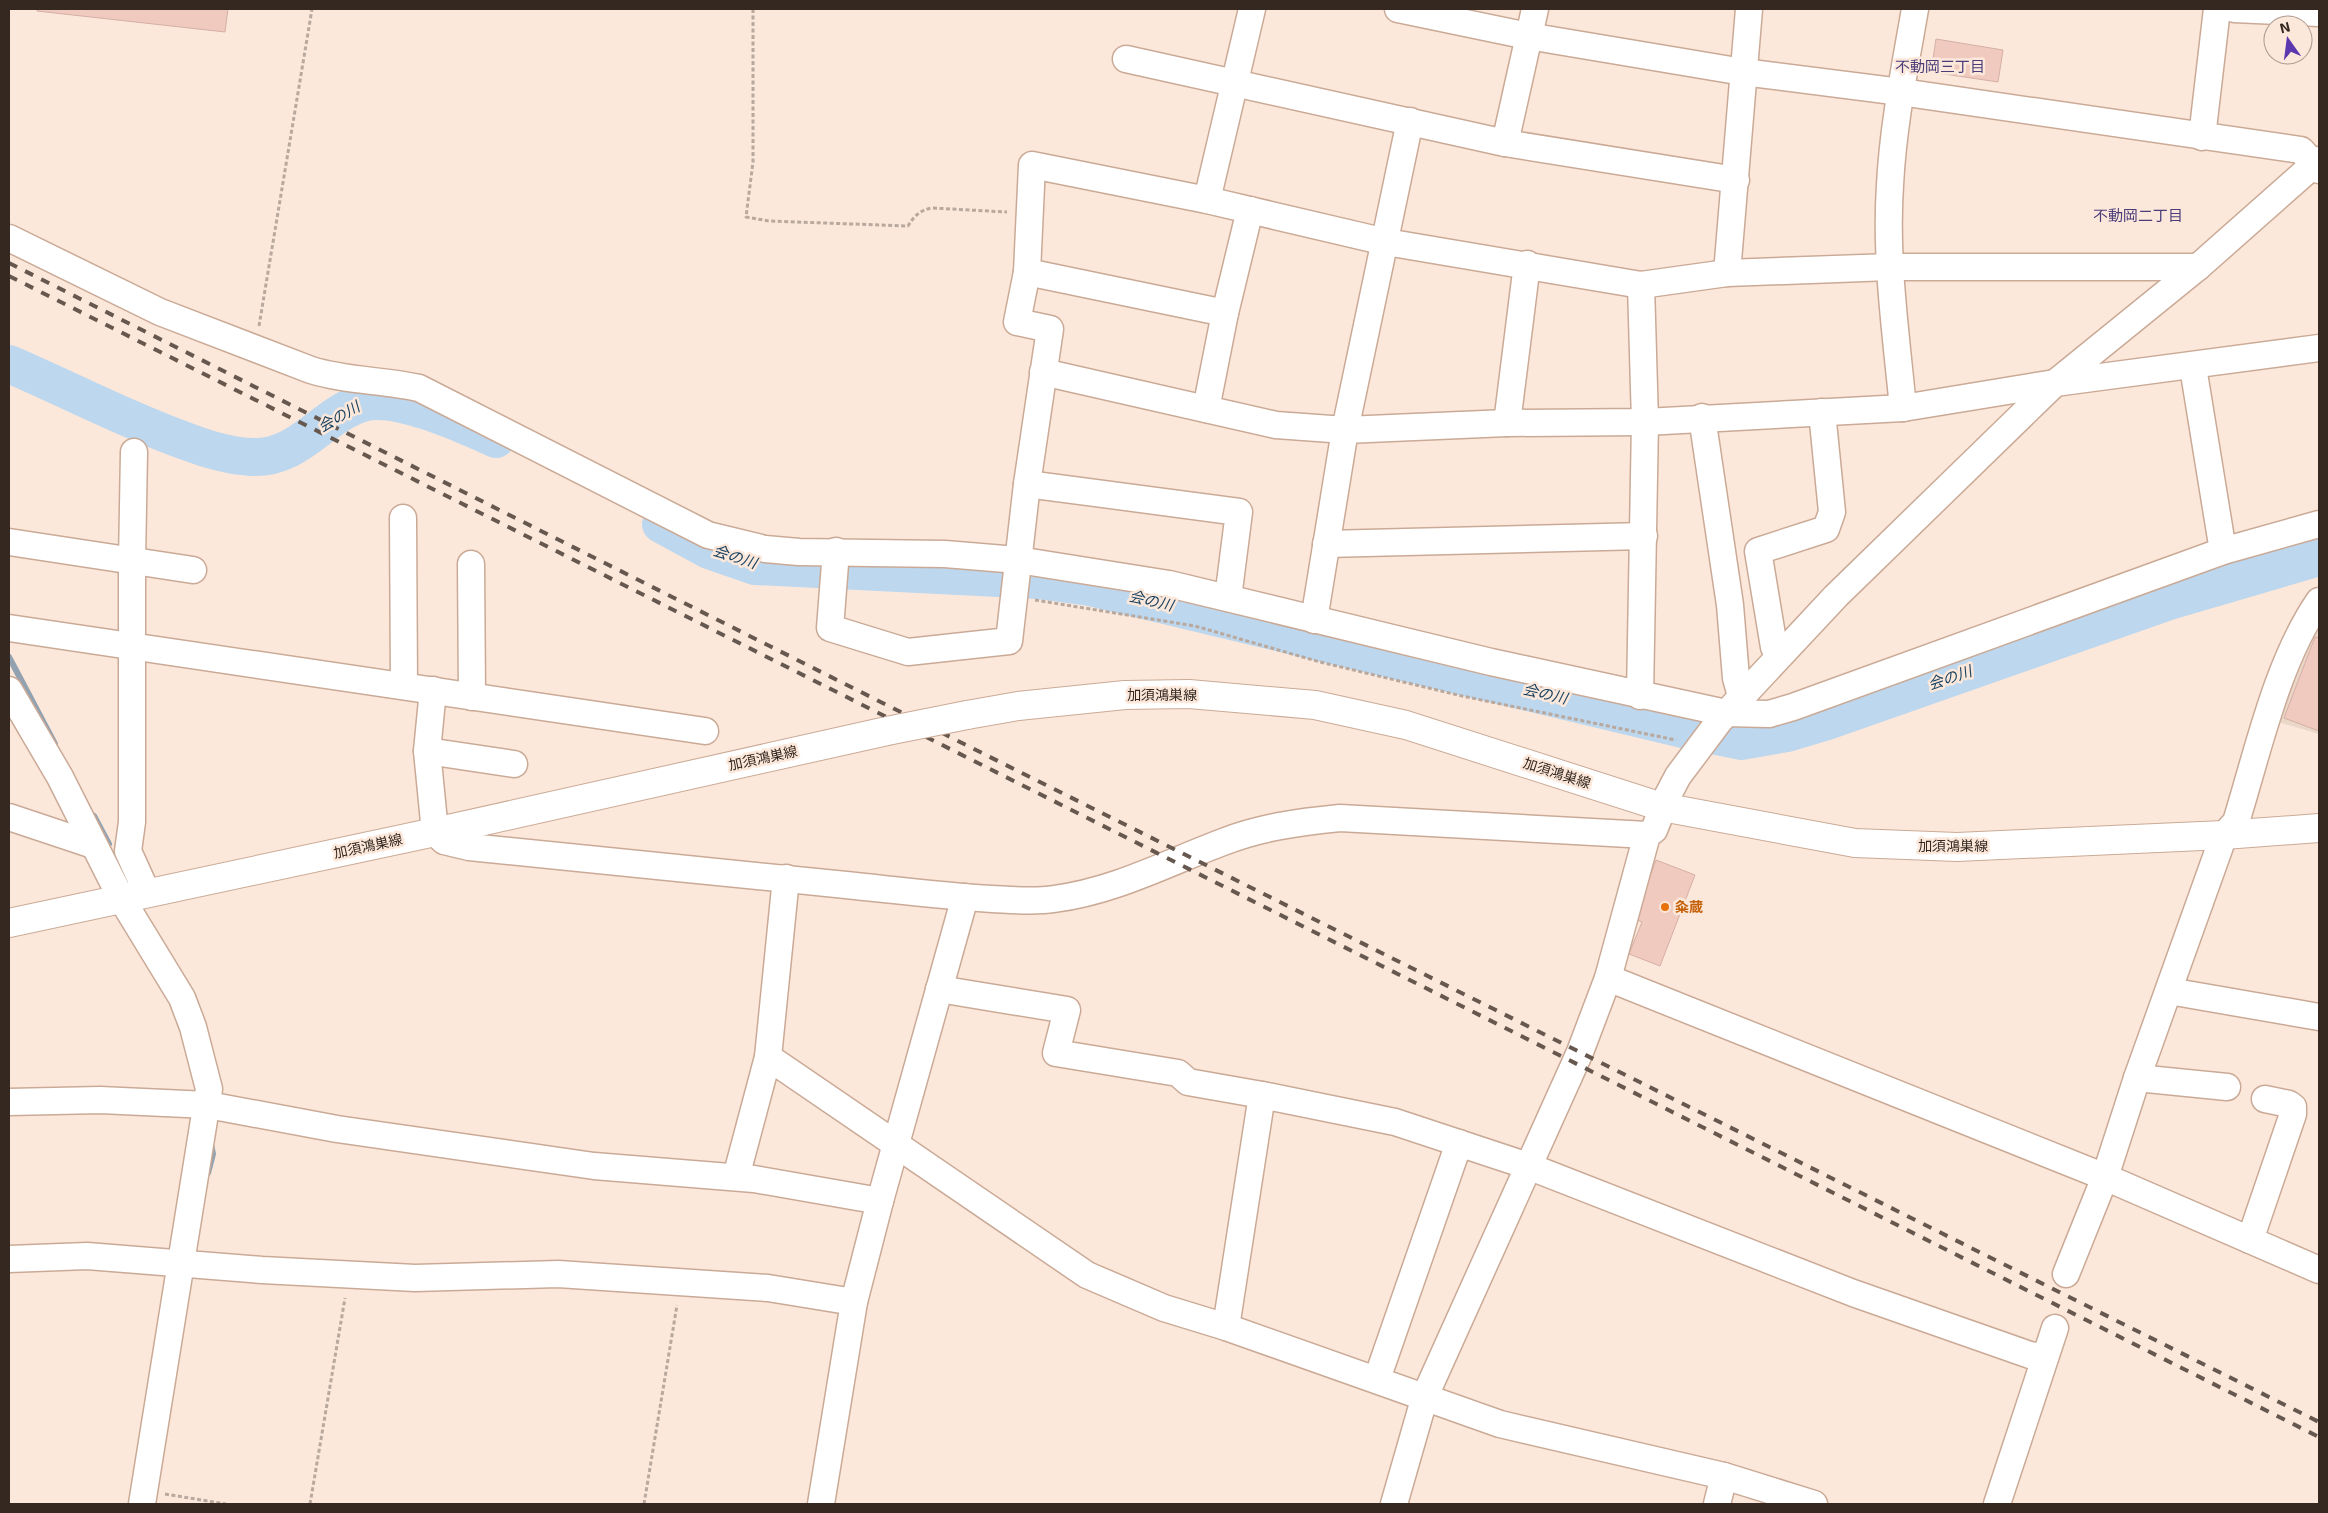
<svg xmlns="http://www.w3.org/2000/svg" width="2328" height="1513" viewBox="0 0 2328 1513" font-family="'Exo 2','Noto Sans JP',sans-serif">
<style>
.commercial{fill:#ead7c8}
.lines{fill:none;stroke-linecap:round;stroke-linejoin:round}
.stream{stroke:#93a2b0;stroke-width:6}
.river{stroke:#bcd7ee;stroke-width:38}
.building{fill:#f1cabf;stroke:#d5afa5}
.minor-casing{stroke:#caaa96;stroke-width:29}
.major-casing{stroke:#caaa96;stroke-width:30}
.path{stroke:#b9a89d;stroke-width:3;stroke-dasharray:4 2.5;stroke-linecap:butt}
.minor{stroke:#fff;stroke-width:26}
.major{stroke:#fff;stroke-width:28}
.rail{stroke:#66584e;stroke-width:4;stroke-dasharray:9 9;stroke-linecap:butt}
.major-bridge-casing{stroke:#caaa96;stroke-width:30;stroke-linecap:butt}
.major-bridge{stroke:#fff;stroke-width:28}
.food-dot{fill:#e8710a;stroke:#fce8db;stroke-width:2}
.labels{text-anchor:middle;stroke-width:5;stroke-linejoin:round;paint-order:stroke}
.street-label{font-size:14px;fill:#342820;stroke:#fce8db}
.food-label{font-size:14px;font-weight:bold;fill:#c56008;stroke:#fce8db;text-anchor:start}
.neighbourhood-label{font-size:15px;fill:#4a3d7a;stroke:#fce8db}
.water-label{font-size:15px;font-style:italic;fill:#143e5e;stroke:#fce8db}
</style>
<rect width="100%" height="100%" fill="#fce8db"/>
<polygon class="commercial" points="2319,619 2319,734 2278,722"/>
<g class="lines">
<g class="stream">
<polyline points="9,657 55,744"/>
<polyline points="94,816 109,844"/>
<polyline points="208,1173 213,1154 211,1144"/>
</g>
<g class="river">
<path d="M 9,364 C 63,387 116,415 172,436 C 198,446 225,456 252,457 C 300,459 322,415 362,403 C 396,393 465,425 496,439"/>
<polyline points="661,524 709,550 755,566 1038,580 1090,587 1687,730 1741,741 1787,733 1827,721 2169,601 2319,557"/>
</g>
</g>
<g class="building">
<polygon points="37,9 228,9 225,32 37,11"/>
<polygon points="1936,39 2003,50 1998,82 1931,72"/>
<polygon points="2315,637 2319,638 2319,731 2284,718"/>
<polygon points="1656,860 1695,875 1660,966 1629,954 1642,922 1634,919"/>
</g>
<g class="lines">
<defs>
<g id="minor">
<polyline points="1398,9 1528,36 1743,72 1901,92 2301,150 2319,170"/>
<polyline points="2234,9 2319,13"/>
<polyline points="1126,59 1505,143 1736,180"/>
<polyline points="2202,137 2217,9"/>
<polyline points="1505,143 1535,9"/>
<polyline points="1207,200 1252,9"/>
<path d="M 9,238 L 160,312 L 311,370 C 346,381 383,380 419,388 L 708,535 L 765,549 L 799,552 L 945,554 L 1018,560 L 1169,584 L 1491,662 L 1726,713 L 1769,714 L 1793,707 L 2223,551 L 2319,524"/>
<polyline points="1027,272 1225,313"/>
<polyline points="1727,273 1749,9"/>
<polyline points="2193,367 2223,551"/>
<polyline points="1043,372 1276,425 1345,430 1507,423 1645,422 1903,408 2055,383 2319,348"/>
<path d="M 1903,408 C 1896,334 1885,259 1890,185 C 1893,126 1905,67 1915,9"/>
<polyline points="1206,409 1225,313 1250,210"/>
<polyline points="1702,417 1730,605 1736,678 1741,696"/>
<polyline points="1507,423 1527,264"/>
<polyline points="134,452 132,561 132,822 128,851 147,893"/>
<polyline points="1027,484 1239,512 1228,598"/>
<polyline points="403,518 404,686"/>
<polyline points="9,542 193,570"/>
<polyline points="1326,544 1644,536"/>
<polyline points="836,551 830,628 908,652 1009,641 1027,484 1050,329 1017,322 1027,272 1032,165 1207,200 1386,242 1641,285 1727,273 1890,267 2198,267"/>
<polyline points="471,564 472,697"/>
<polyline points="1314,620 1345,430 1410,121"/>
<polyline points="9,628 705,731"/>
<polyline points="1778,655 1774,647 1758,551 1826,529 1832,512 1822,412"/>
<polyline points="9,690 60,777 121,898 182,998 193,1027 209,1089 142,1504"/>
<path d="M 433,690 L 427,751 L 435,832 L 444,841 L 469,847 C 595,860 720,872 846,885 C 895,890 943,896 992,899 C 1013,900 1034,902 1054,899 C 1115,891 1167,863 1223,842 C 1261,827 1300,822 1340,818 L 1647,835"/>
<polyline points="1640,696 1645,422 1641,285"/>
<polyline points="427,751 514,764"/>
<polyline points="9,817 93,845"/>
<polyline points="1608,978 2105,1177 2319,1270"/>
<polyline points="939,989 1067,1010 1056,1053 1178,1073 1188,1082 1262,1095"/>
<polyline points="2169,991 2319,1017"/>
<polyline points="768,1057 1087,1275 1164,1308 1226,1327 1500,1424 1724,1476 1814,1504"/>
<polyline points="2137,1078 2227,1087"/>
<polyline points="9,1102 100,1100 208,1105 337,1129 594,1166 754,1179 880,1201"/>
<polyline points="736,1177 768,1057 786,878"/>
<polyline points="2250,1240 2293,1114 2293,1107 2289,1104 2265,1099"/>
<polyline points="9,1259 87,1256 262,1270 415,1278 558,1274 768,1288 854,1302"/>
<path d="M 2066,1274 L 2105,1177 L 2137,1078 L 2224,835 L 2236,822 C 2258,751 2277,662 2319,601"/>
<polyline points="1226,1327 1262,1095 1395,1122 1528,1166 1853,1293 2030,1355 2045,1357"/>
<polyline points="1377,1379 1459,1143"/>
<polyline points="821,1504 854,1302 880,1201 965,897"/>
<polyline points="1394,1504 1425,1396 1580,1052 1608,978 1647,835 1654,830 1668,795 1678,776 1720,720 1836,596 2055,383 2198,267 2319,160"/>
<polyline points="1717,1504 1724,1476"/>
<polyline points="1997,1504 2055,1328"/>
</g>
<g id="major">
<polyline points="967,715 1018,706 1125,695 1189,694 1315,705 1406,725 1662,807 1855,843 1957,847 2224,835 2319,828"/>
<polyline points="9,923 435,832 887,731"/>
</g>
</defs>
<use href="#minor" class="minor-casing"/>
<use href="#major" class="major-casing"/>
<g class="path">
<path d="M 753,9 L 753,162 L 746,217 L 769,221 L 908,226 C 914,216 920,210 932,208 L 1007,212"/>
<polyline points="259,326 312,9"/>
<polyline points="1035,600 1195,626 1320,662 1462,696 1676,740"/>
<polyline points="165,1494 226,1504"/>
<polyline points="310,1504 345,1298"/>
<polyline points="644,1504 677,1305"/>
</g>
<use href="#minor" class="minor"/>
<use href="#major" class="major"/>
<g class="rail">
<polyline points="9,263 984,754 2319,1422"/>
<polyline points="9,276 2319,1437"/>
</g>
<defs>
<polyline id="major-bridge" points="887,731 967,715"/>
</defs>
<use href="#major-bridge" class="major-bridge-casing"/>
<use href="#major-bridge" class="major-bridge"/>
</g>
<circle class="food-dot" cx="1665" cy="907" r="5"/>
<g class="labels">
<g class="street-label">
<text x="1162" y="700">加須鴻巣線</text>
<text transform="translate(763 758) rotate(-12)" y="5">加須鴻巣線</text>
<text transform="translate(1557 773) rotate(18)" y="5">加須鴻巣線</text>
<text transform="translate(368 846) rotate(-12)" y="5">加須鴻巣線</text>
<text x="1953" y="851">加須鴻巣線</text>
</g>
<g class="food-label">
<text x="1675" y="912">粂蔵</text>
</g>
<g class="neighbourhood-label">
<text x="1940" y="72">不動岡三丁目</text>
<text x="2138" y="221">不動岡二丁目</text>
</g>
<g class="water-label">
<text transform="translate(339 417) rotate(-30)" y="5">会の川</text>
<text transform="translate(735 557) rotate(18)" y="5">会の川</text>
<text transform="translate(1151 601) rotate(13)" y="5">会の川</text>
<text transform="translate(1950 678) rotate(-19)" y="5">会の川</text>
<text transform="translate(1545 694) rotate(13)" y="5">会の川</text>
</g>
</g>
<rect width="2328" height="1513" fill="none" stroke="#342820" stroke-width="20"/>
<g transform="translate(2288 40) rotate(346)"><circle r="24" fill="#fce8db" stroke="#ac9b90"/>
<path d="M0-4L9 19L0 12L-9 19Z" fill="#5b38b0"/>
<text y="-8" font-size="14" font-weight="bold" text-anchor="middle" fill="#342820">N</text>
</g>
</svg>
